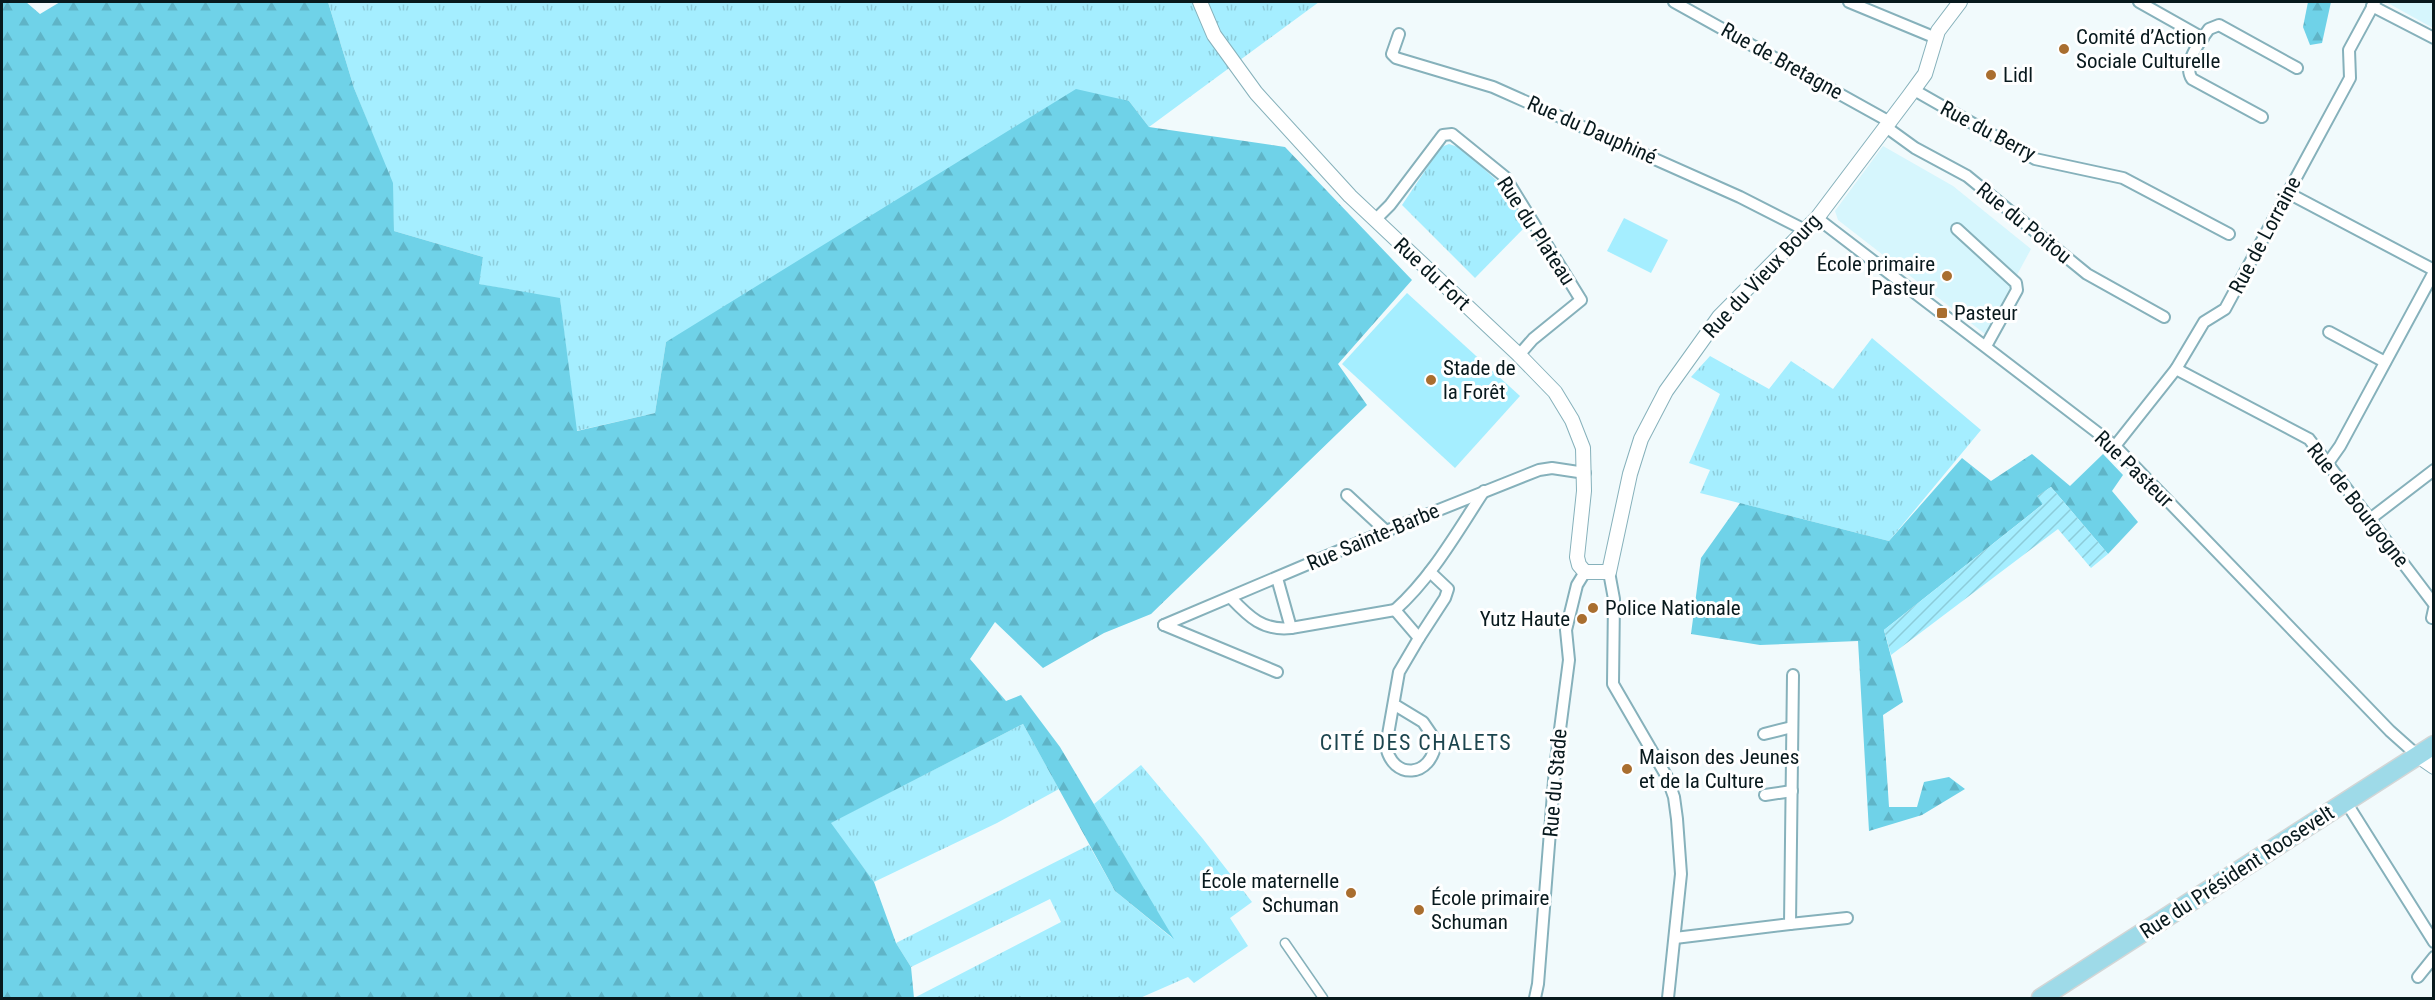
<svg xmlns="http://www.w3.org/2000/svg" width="2435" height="1000" viewBox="0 0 2435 1000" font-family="'Roboto Condensed',sans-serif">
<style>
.built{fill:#d6f6fd}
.grass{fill:url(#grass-tufts)}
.forest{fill:url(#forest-firs)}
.park{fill:#a5eeff}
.garden{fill:url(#garden-furrows)}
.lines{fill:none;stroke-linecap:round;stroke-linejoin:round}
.pedestrian-casing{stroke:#86b1bb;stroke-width:11}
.minor-casing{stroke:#86b1bb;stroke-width:14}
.tertiary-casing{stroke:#86b1bb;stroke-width:16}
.primary-casing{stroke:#d3d6d6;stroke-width:21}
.pedestrian{stroke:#fff;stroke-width:8}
.minor{stroke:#fff;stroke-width:10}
.tertiary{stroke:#fff;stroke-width:14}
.primary{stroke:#9edae8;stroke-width:18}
.poi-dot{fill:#a96e2f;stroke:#fff;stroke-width:2}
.labels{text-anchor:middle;stroke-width:6;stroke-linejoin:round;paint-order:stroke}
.poi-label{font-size:21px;fill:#08191d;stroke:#fff;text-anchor:start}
.street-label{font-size:21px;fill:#08191d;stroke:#fff}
.neighbourhood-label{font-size:22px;letter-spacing:1.5px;fill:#1c454e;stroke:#fff}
</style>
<defs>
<pattern id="grass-tufts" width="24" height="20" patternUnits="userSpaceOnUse" patternTransform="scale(1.5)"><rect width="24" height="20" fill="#a5eeff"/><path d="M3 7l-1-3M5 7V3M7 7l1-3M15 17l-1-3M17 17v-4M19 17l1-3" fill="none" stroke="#8dccda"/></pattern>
<pattern id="forest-firs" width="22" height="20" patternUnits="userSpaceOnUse" patternTransform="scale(1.5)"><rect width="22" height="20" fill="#6fd2e8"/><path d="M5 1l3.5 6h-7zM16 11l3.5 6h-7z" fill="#5fb4c7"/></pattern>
<pattern id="garden-furrows" width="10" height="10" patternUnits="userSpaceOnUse" patternTransform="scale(1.5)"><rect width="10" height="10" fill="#a5eeff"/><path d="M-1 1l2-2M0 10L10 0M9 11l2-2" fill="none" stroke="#8dccda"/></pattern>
</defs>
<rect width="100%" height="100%" fill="#f1fafc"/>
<g class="built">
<polygon points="2386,2 2433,2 2433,28"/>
<polygon points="1883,146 1953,186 2031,249 1985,334 1838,220 1835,211"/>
</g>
<g class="grass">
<polygon points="328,2 1319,2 1149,127 1129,101 666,342 655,413 576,431 560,299 478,284 483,257 394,231 392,183 354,88"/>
<polygon points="1449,144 1461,148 1506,189 1527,225 1475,278 1402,205 1441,147"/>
<polygon points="1872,338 1981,430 1889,541 1700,493 1710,470 1689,463 1720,394 1691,377 1710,356 1769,389 1791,361 1833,389"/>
<polygon points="1023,724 1059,789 997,823 874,882 830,823"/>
<polygon points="1141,765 1203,839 1252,902 1230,918 1248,946 1194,983 1188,977 1140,998 914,998 1061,922 1050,899 911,967 896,943 1089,845 1115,891 1172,938 1094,804"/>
</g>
<g class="forest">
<polygon points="2,2 26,2 40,14 60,2 328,2 354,88 393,183 394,231 483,257 479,284 560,298 577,431 655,413 666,342 1076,89 1129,101 1149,127 1285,147 1412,280 1338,364 1367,405 1151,614 1104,633 1043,668 995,622 970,659 1006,701 1021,695 1060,747 1174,939 1115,891 1023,724 831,823 874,882 896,943 911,967 914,998 2,998"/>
<polygon points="2308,2 2331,2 2322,43 2310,45 2303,27"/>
<polygon points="2032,454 2070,486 2103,454 2123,475 2112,491 2138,522 2108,554 2051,487 2038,496 2043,504 1884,630 1903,702 1883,715 1889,807 1917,807 1924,782 1949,777 1965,789 1922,815 1869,831 1858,641 1760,645 1691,634 1701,558 1740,503 1889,541 1962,458 1991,481"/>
</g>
<g class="park">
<polygon points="1624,218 1668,240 1651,273 1607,251"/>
<polygon points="1407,293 1520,396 1455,468 1342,364"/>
</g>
<polygon class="garden" points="2051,487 2108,554 2091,568 2058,529 1891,655 1884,630 2043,504 2037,496"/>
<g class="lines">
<defs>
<polyline id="pedestrian" points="1285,943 1323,998"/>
<g id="minor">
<polyline points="1674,2 1890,122"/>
<polyline points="1849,2 1936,38"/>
<polyline points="2139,2 2203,38"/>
<polyline points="2372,6 2434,38"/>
<polyline points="1399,34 1392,54 1396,58 1493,87 1740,197 1805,230"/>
<polyline points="1914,90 2035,159 2123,178 2229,234"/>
<path d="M 2262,117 L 2192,79 C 2182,64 2200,41 2209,29 L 2219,25 L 2297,68"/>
<polyline points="1886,127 1915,148 1967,176 2087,274 2164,317"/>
<polyline points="2288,193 2434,270"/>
<polyline points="1817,218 2115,446 2390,731 2418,756"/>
<polyline points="1375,220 1390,205 1443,135 1452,134 1505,177 1581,300 1533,339 1519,355"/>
<polyline points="1957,229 2016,283 2017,290 1986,346"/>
<polyline points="2329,332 2385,362"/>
<polyline points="2176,369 2309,439 2434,604"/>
<polyline points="2115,446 2176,369 2204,322 2225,309 2350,78 2349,50 2375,2"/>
<polyline points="2328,463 2340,446 2434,272"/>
<polyline points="1347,495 1386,531"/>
<polyline points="2370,519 2434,470"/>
<polyline points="1609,572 1614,599 1613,684 1667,777 1674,797 1677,819 1681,874 1668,998"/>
<polyline points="1277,578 1291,628 1395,610"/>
<path d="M 1231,598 C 1249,617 1263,631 1291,628"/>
<polyline points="2432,618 2434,609"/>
<polyline points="1164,625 1386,531 1539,470 1552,468 1585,473"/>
<polyline points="1164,625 1277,672"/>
<polyline points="1419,638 1445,598 1448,589 1430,572"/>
<path d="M 1395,705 L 1423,722 L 1436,741 C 1432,779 1392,780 1386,746 L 1399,672 L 1419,638 L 1395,610 C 1432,577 1457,532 1484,491"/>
<polyline points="1764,734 1792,727"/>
<polyline points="1765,795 1792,791"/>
<polyline points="2346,802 2434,942"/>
<polyline points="1790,924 1847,918"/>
<polyline points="1675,938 1790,924 1793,675"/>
<polyline points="2418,977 2434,957"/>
<polyline points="1535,998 1538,984 1555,768 1569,660 1566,630 1577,585 1585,572"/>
</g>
<g id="tertiary">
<polyline points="1200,2 1214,35 1256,93 1350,196 1519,355 1555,392 1572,420 1583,448 1584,491 1577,557 1579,565 1585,572 1609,572 1630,474 1641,439 1666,391 1719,317 1817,218 1909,96 1925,74 1938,31 1960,2"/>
<polyline points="2418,756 2434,767"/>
</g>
<polyline id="primary" points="2041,998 2434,745"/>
</defs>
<use href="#pedestrian" class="pedestrian-casing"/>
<use href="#minor" class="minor-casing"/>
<use href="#tertiary" class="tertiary-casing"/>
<use href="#primary" class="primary-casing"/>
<use href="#pedestrian" class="pedestrian"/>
<use href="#minor" class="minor"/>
<use href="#tertiary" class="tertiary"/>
<use href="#primary" class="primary"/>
</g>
<g class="poi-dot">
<circle cx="2064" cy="49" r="6"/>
<circle cx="1991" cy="75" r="6"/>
<circle cx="1947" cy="276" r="6"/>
<rect x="1936" y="307" width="12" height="12" rx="3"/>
<circle cx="1431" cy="380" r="6"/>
<circle cx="1593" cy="608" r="6"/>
<circle cx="1582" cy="619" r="6"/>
<circle cx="1627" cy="769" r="6"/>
<circle cx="1351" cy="893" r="6"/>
<circle cx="1419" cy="910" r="6"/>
</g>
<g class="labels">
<g class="poi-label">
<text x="2076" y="44">Comité d’Action<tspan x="2076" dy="24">Sociale Culturelle</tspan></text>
<text x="2003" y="82">Lidl</text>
<text x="1935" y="271" text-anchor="end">École primaire<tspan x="1935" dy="24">Pasteur</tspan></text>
<text x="1954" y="320">Pasteur</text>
<text x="1443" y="375">Stade de<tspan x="1443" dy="24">la Forêt</tspan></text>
<text x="1605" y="615">Police Nationale</text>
<text x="1570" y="626" text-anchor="end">Yutz Haute</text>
<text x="1639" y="764">Maison des Jeunes<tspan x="1639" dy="24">et de la Culture</tspan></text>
<text x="1339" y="888" text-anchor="end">École maternelle<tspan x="1339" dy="24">Schuman</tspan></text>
<text x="1431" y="905">École primaire<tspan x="1431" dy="24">Schuman</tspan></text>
</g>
<g class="street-label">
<text transform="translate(1782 61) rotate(29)" y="7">Rue de Bretagne</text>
<text transform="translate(1592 130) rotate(24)" y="7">Rue du Dauphiné</text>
<text transform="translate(1988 131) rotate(28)" y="7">Rue du Berry</text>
<text transform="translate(2024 223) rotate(39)" y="7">Rue du Poitou</text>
<text transform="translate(1536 231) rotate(57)" y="7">Rue du Plateau</text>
<text transform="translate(2265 235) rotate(-62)" y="7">Rue de Lorraine</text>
<text transform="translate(1432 274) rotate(43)" y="7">Rue du Fort</text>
<text transform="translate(1762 276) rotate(-47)" y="7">Rue du Vieux Bourg</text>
<text transform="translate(2134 469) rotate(44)" y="7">Rue Pasteur</text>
<text transform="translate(2358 505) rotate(52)" y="7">Rue de Bourgogne</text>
<text transform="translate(1373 537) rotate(-23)" y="7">Rue Sainte-Barbe</text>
<text transform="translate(1555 783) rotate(-85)" y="7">Rue du Stade</text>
<text transform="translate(2237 872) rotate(-33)" y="7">Rue du Président Roosevelt</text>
</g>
<g class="neighbourhood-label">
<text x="1416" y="750">CITÉ DES CHALETS</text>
</g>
</g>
<rect width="2435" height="1000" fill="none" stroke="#08191d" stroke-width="6"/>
</svg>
